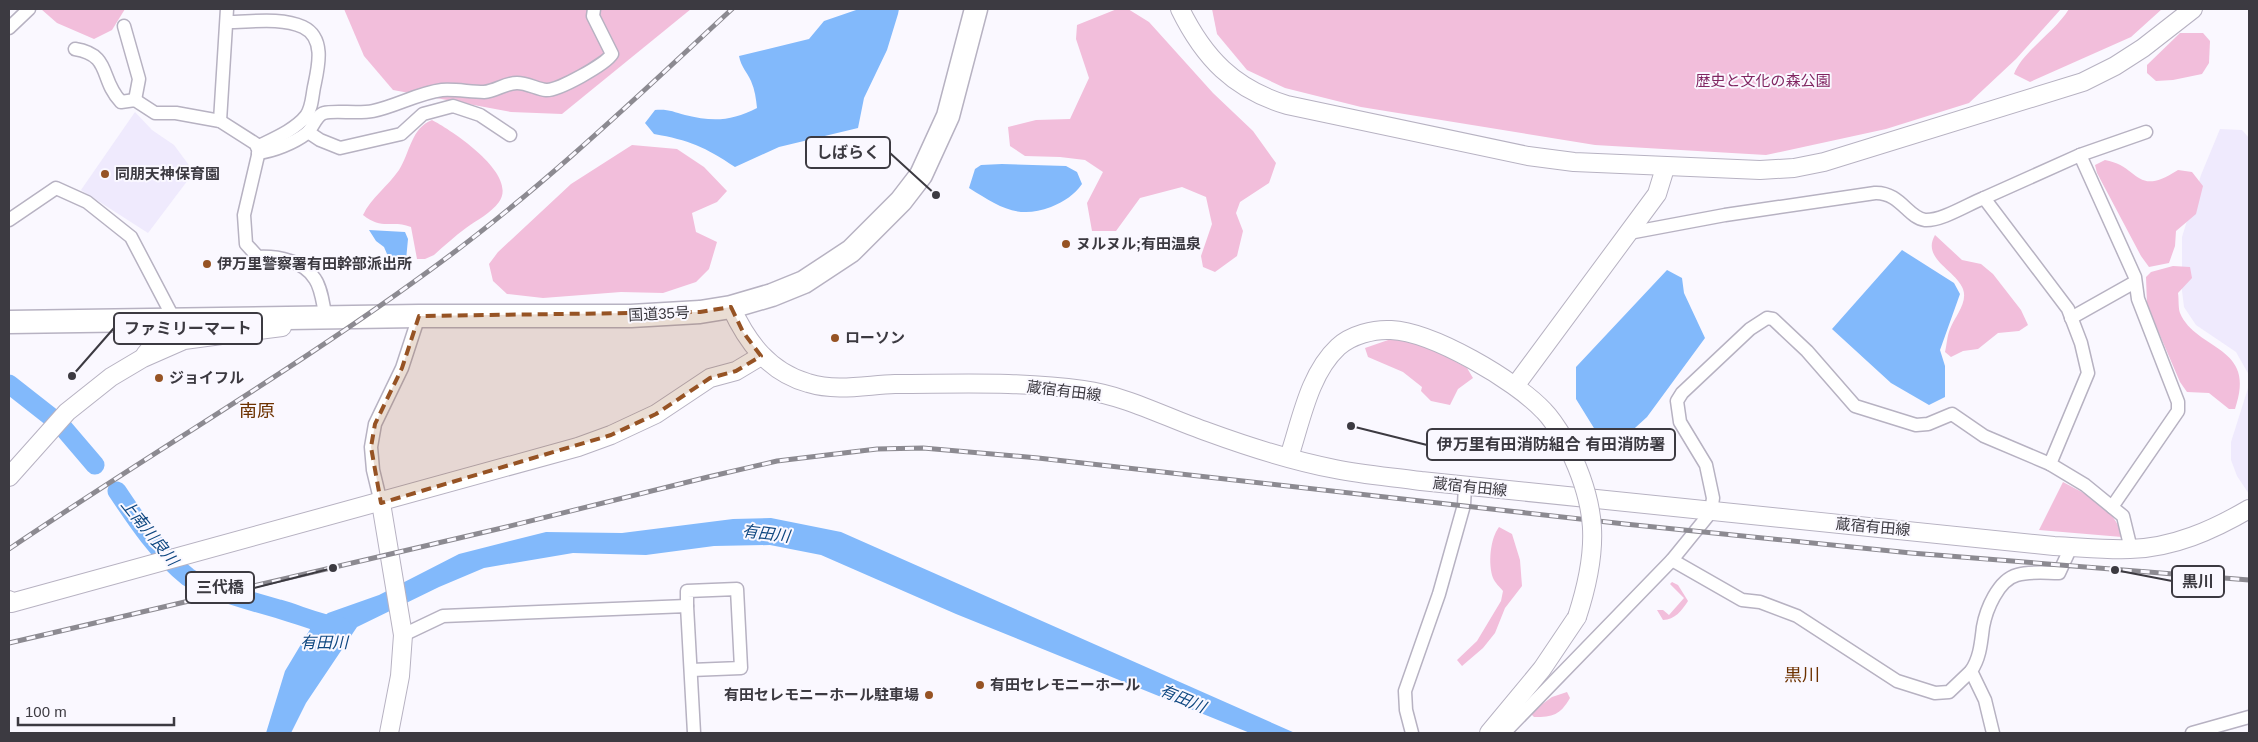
<svg xmlns="http://www.w3.org/2000/svg" width="2258" height="742" viewBox="0 0 2258 742" font-family="Helvetica,'Noto Sans JP',sans-serif">
<style>
.built{fill:#efeafd}
.green{fill:#f2bedb}
.water{fill:#82b9fb}
.lines{fill:none;stroke-linecap:round;stroke-linejoin:round}
.river{stroke:#82b9fb;stroke-width:19}
.street-casing{stroke:#b7b2c2;stroke-width:15}
.secondary-casing{stroke:#b7b2c2;stroke-width:20}
.highway-casing{stroke:#b7b2c2;stroke-width:25}
.street{stroke:#fff;stroke-width:12}
.secondary{stroke:#fff;stroke-width:18}
.highway{stroke:#fff;stroke-width:22}
.rail-casing{stroke:#8c8a91;stroke-width:5}
.rail{stroke:#faf8ff;stroke-width:3;stroke-dasharray:9;stroke-linecap:butt}
.secondary-bridge-casing{stroke:#b7b2c2;stroke-width:20;stroke-linecap:butt}
.secondary-bridge{stroke:#fff;stroke-width:18}
.marked{fill:#965324;fill-opacity:0.2;stroke:#965324;stroke-width:4;stroke-dasharray:10 6;stroke-linejoin:round}
.poi-dot{fill:#965324;stroke:#faf8ff;stroke-width:2}
.labels{text-anchor:middle;stroke-width:4;stroke-linejoin:round;paint-order:stroke}
.park-label{font-size:15px;fill:#812662;stroke:#faf8ff}
.poi-label{font-size:15px;font-weight:bold;fill:#3c3a41;stroke:#faf8ff;text-anchor:start}
.street-label{font-size:15px;fill:#3c3a41;stroke:#faf8ff}
.water-label{font-size:16px;font-style:italic;fill:#0e4781;stroke:#faf8ff}
.quarter-label{font-size:18px;fill:#6d3200;stroke:#faf8ff}
.leader{fill:none;stroke:#3c3a41;stroke-width:2}
.callout-dot{fill:#3c3a41;stroke:#faf8ff;stroke-width:2}
.callout{fill:#faf8ff;stroke:#3c3a41;stroke-width:2}
.callout-label{font-size:16px;text-anchor:middle;font-weight:bold;fill:#3c3a41}
</style>
<rect width="100%" height="100%" fill="#faf8ff"/>
<g class="built">
<polygon points="135,112 152,130 174,145 194,172 148,233 81,190"/>
<polygon points="2220,129 2242,130 2249,138 2249,375 2236,352 2196,325 2184,307 2182,291 2182,237 2201,175"/>
<polygon points="2249,385 2249,494 2237,476 2231,460 2231,442"/>
</g>
<g class="green">
<polygon points="41,9 125,9 112,30 94,39 57,23"/>
<polygon points="344,9 691,9 562,114 511,112 393,90 364,56"/>
<polygon points="1117,9 1128,9 1149,22 1213,93 1253,131 1276,163 1269,183 1240,202 1236,213 1243,231 1237,256 1215,272 1203,267 1201,256 1212,224 1206,197 1182,187 1140,198 1116,231 1092,231 1087,203 1103,172 1085,160 1060,157 1025,156 1010,146 1008,127 1036,120 1070,119 1089,78 1076,39 1077,25"/>
<polygon points="1212,9 2061,9 2016,59 1969,103 1886,129 1766,155 1595,145 1361,107 1285,88 1247,70 1217,34"/>
<path d="M 2069,9 L 2162,9 L 2131,37 L 2030,82 L 2014,74 C 2022,52 2055,32 2069,9 Z"/>
<polygon points="2180,33 2203,33 2210,41 2209,63 2202,74 2173,80 2156,81 2147,73 2147,65"/>
<path d="M 432,120 C 451,130 519,174 499,202 C 491,213 477,220 466,228 C 455,236 444,246 434,255 L 425,259 L 417,259 L 411,227 C 391,219 383,231 363,215 C 371,198 388,186 399,170 C 410,153 411,128 432,120 Z"/>
<polygon points="632,145 677,149 704,167 727,191 717,202 692,213 696,232 717,242 709,269 696,282 663,293 621,292 543,298 507,294 493,281 489,264 498,252 571,184"/>
<path d="M 2105,160 C 2140,166 2135,198 2178,170 L 2192,172 L 2203,186 L 2196,214 L 2176,231 L 2175,246 L 2169,263 L 2149,267 L 2141,256 L 2097,173 L 2095,165 Z"/>
<path d="M 1935,235 L 1962,260 L 1981,264 L 1993,274 L 2021,310 L 2028,325 L 2019,331 L 1998,333 L 1978,349 L 1963,351 L 1951,357 L 1945,352 C 1947,344 1947,336 1950,329 C 1955,316 1968,303 1963,289 C 1956,270 1921,259 1935,235 Z"/>
<path d="M 2173,266 L 2190,267 L 2192,278 L 2178,293 C 2179,299 2178,307 2180,313 C 2196,351 2258,345 2235,409 L 2229,409 L 2209,393 L 2187,392 L 2180,382 L 2147,305 L 2146,277 L 2151,272 Z"/>
<polygon points="1394,338 1409,339 1444,355 1467,368 1473,378 1458,389 1450,405 1431,401 1421,391 1422,387 1403,372 1368,357 1365,348"/>
<path d="M 2063,482 C 2089,496 2115,507 2122,537 L 2039,530 Z"/>
<path d="M 1499,527 L 1512,534 L 1520,560 L 1522,586 L 1505,608 L 1495,633 L 1483,648 L 1462,666 L 1457,660 L 1477,641 L 1501,601 L 1503,591 C 1500,587 1495,583 1493,578 C 1488,564 1490,539 1499,527 Z"/>
<path d="M 1672,582 L 1678,585 L 1688,601 C 1682,610 1675,620 1663,620 L 1657,610 L 1663,610 L 1669,615 L 1684,598 L 1670,584 Z"/>
<path d="M 1567,692 L 1570,698 C 1560,715 1553,717 1534,717 L 1530,713 L 1552,697 Z"/>
</g>
<g class="water">
<path d="M 859,9 L 899,9 L 898,14 L 887,50 L 864,98 L 858,128 L 779,147 L 735,167 C 705,147 689,140 654,134 L 645,123 L 655,110 C 669,109 673,112 685,115 C 713,122 732,121 757,108 C 756,99 755,90 751,81 C 747,72 741,67 739,56 L 809,39 L 824,21 Z"/>
<path d="M 1002,164 L 1066,166 L 1077,172 L 1082,184 C 1074,195 1065,201 1051,207 C 1017,220 998,206 969,188 L 975,169 L 981,165 Z"/>
<polygon points="369,230 405,232 408,239 406,260 401,265 390,261 384,247 376,241"/>
<polygon points="1902,250 1954,283 1960,294 1940,350 1945,366 1945,397 1929,405 1891,383 1832,329"/>
<polygon points="1667,270 1682,278 1684,293 1705,338 1647,417 1614,447 1605,446 1576,399 1576,367"/>
<polygon points="771,518 841,532 1295,733 1250,733 956,614 821,555 770,545 714,546 646,555 573,553 484,568 439,587 357,627 306,703 291,733 266,733 285,671 312,626 328,613 379,595 459,554 546,532 622,533 733,519"/>
</g>
<g class="lines">
<g class="river">
<polyline points="9,384 60,424 95,465"/>
<path d="M 117,491 C 137,521 159,554 188,577 C 205,589 257,603 279,609 C 300,615 319,624 341,627"/>
</g>
<defs>
<g id="street">
<path d="M 227,22 C 251,22 281,17 303,27 C 326,38 318,68 314,87 C 312,97 312,108 306,116 C 295,130 273,139 257,147"/>
<polyline points="124,26 139,79 135,100"/>
<polyline points="9,28 29,9"/>
<path d="M 75,49 C 112,55 99,79 121,102 L 135,100 L 155,113 L 176,113 L 220,121 L 256,144 L 259,151 L 244,215 L 246,244 L 258,257 C 278,256 304,261 315,279 C 322,289 323,306 326,318"/>
<polyline points="220,121 227,9"/>
<polyline points="308,132 320,140 340,148 401,134 423,114 453,106 480,115 510,135"/>
<path d="M 258,153 C 274,151 294,143 307,133 C 313,128 316,115 324,113 C 333,110 359,114 373,111 C 397,106 418,93 442,90 C 456,89 470,92 484,92 C 496,91 505,83 517,83 C 527,83 537,89 546,90 C 558,91 606,64 612,54 L 593,16 L 594,9"/>
<polyline points="2080,155 2135,277 2138,299 2178,402 2178,411 2112,507"/>
<polyline points="9,220 56,188 87,202 131,237 174,319"/>
<path d="M 1629,233 L 1725,215 L 1875,193 C 1900,192 1908,218 1925,220 C 1942,221 1968,204 1984,198"/>
<polyline points="2071,318 2135,282"/>
<polyline points="381,503 373,470 371,447 375,424 402,368 419,316"/>
<polyline points="2131,549 2123,516 2085,485 2050,464 2088,373 2081,343 2068,309 1984,198 2080,155 2146,132"/>
<polyline points="1672,560 1742,600 1760,602 1797,616 1897,681 1935,693 1949,692 1971,671"/>
<polyline points="687,606 687,591 737,589 741,668 691,670"/>
<polyline points="403,635 443,616 687,606 694,733"/>
<polyline points="1412,733 1406,710 1405,691 1439,594 1464,505 1465,486"/>
<polyline points="1504,733 1672,560 1711,512 1713,498 1706,465 1680,422 1677,401 1682,393 1750,329 1767,318 1773,319 1807,351 1855,406 1916,425 1928,424 1952,414 1984,436 2050,464"/>
<path d="M 1993,733 L 1985,700 L 1971,671 C 1980,658 1981,643 1983,627 C 1986,610 1998,580 2017,575 C 2031,571 2045,573 2059,573 L 2071,547"/>
<polyline points="2192,733 2249,717"/>
</g>
<g id="secondary">
<path d="M 1180,9 C 1204,58 1234,89 1287,105 L 1528,156 L 1574,162 L 1760,170 L 1794,168 L 1824,162 L 2083,82 L 2115,66 L 2143,48 L 2193,9"/>
<path d="M 731,307 C 747,342 769,372 808,383 C 837,392 866,385 895,384 C 957,384 1022,381 1083,390 C 1127,396 1167,418 1208,432 C 1249,447 1293,461 1335,469 C 1364,475 1393,477 1421,481 L 2054,546 C 2079,547 2105,550 2130,549 C 2173,548 2213,530 2249,509"/>
<polyline points="145,355 174,319"/>
<polyline points="1515,386 1657,194 1665,168"/>
<path d="M 1289,457 C 1301,421 1309,374 1338,347 C 1351,335 1374,329 1391,330 C 1433,332 1515,380 1544,411 C 1552,419 1558,429 1564,439"/>
<polyline points="9,477 67,412 111,377 143,358 184,340 282,327"/>
<polyline points="381,503 403,635 400,676 389,733"/>
<polyline points="9,600 11,603 578,447 611,435 656,414 710,378 736,371 761,356"/>
<polyline points="1489,733 1542,669 1577,617"/>
</g>
<polyline id="highway" points="9,322 419,316 631,316 700,312 731,307 772,295 804,282 851,251 901,201 921,175 948,116 976,9"/>
</defs>
<use href="#street" class="street-casing"/>
<use href="#secondary" class="secondary-casing"/>
<use href="#highway" class="highway-casing"/>
<use href="#street" class="street"/>
<use href="#secondary" class="secondary"/>
<use href="#highway" class="highway"/>
<defs>
<g id="rail">
<path d="M 9,549 C 152,452 302,365 441,262 C 544,186 638,96 732,9"/>
<polyline points="9,643 502,528 708,477 777,461 877,449 923,448 1038,458 1625,524 1911,553 2249,580"/>
</g>
</defs>
<use href="#rail" class="rail-casing"/>
<use href="#rail" class="rail"/>
<defs>
<path id="secondary-bridge" d="M 1564,439 C 1598,504 1600,547 1577,617"/>
</defs>
<use href="#secondary-bridge" class="secondary-bridge-casing"/>
<use href="#secondary-bridge" class="secondary-bridge"/>
</g>
<path class="marked" d="M 731,307 L 743,332 L 761,356 L 736,371 L 710,378 L 656,414 L 611,435 L 381,503 L 371,447 L 375,424 L 402,368 L 419,316 L 700,312 Z"/>
<g class="poi-dot">
<circle cx="105" cy="174" r="5"/>
<circle cx="1066" cy="244" r="5"/>
<circle cx="207" cy="264" r="5"/>
<circle cx="835" cy="338" r="5"/>
<circle cx="159" cy="378" r="5"/>
<circle cx="980" cy="685" r="5"/>
<circle cx="929" cy="695" r="5"/>
</g>
<g class="labels">
<g class="park-label">
<text x="1763" y="86">歴史と文化の森公園</text>
</g>
<g class="poi-label">
<text x="115" y="179">同朋天神保育園</text>
<text x="1076" y="249">ヌルヌル;有田温泉</text>
<text x="217" y="269">伊万里警察署有田幹部派出所</text>
<text x="845" y="343">ローソン</text>
<text x="169" y="383">ジョイフル</text>
<text x="990" y="690">有田セレモニーホール</text>
<text x="919" y="700" text-anchor="end">有田セレモニーホール駐車場</text>
</g>
<g class="street-label">
<text transform="translate(659 314) rotate(-3)" y="5">国道35号</text>
<text transform="translate(1064 391) rotate(7)" y="5">蔵宿有田線</text>
<text transform="translate(1470 487) rotate(6)" y="5">蔵宿有田線</text>
<text transform="translate(1873 527) rotate(5)" y="5">蔵宿有田線</text>
</g>
<g class="water-label">
<text transform="translate(150 532) rotate(51)" y="6">上南川良川</text>
<text transform="translate(766 533) rotate(7)" y="6">有田川</text>
<text x="324" y="648">有田川</text>
<text transform="translate(1183 698) rotate(23)" y="6">有田川</text>
</g>
<g class="quarter-label">
<text x="257" y="417">南原</text>
<text x="1802" y="681">黒川</text>
</g>
</g>
<path class="leader" d="M936 195L890 153M72 376L114 328M1351 426L1427 445M2115 570L2172 581M333 568L254 588"/>
<g class="callout-dot">
<circle cx="936" cy="195" r="5"/>
<circle cx="72" cy="376" r="5"/>
<circle cx="1351" cy="426" r="5"/>
<circle cx="2115" cy="570" r="5"/>
<circle cx="333" cy="568" r="5"/>
</g>
<g class="callout">
<rect x="806" y="137" width="84" height="31" rx="5"/>
<rect x="114" y="313" width="148" height="31" rx="5"/>
<rect x="1427" y="429" width="248" height="31" rx="5"/>
<rect x="2172" y="566" width="52" height="31" rx="5"/>
<rect x="186" y="572" width="68" height="31" rx="5"/>
</g>
<g class="callout-label">
<text x="848" y="158">しばらく</text>
<text x="188" y="334">ファミリーマート</text>
<text x="1551" y="450">伊万里有田消防組合 有田消防署</text>
<text x="2198" y="587">黒川</text>
<text x="220" y="593">三代橋</text>
</g>
<rect width="2258" height="742" fill="none" stroke="#3c3a41" stroke-width="20"/>
<path d="M18 717v8h156v-8" fill="none" stroke="#3c3a41" stroke-width="2.5"/>
<text x="25" y="717" font-size="15" fill="#3c3a41" stroke="#faf8ff" stroke-width="4" paint-order="stroke">100 m</text>
</svg>
